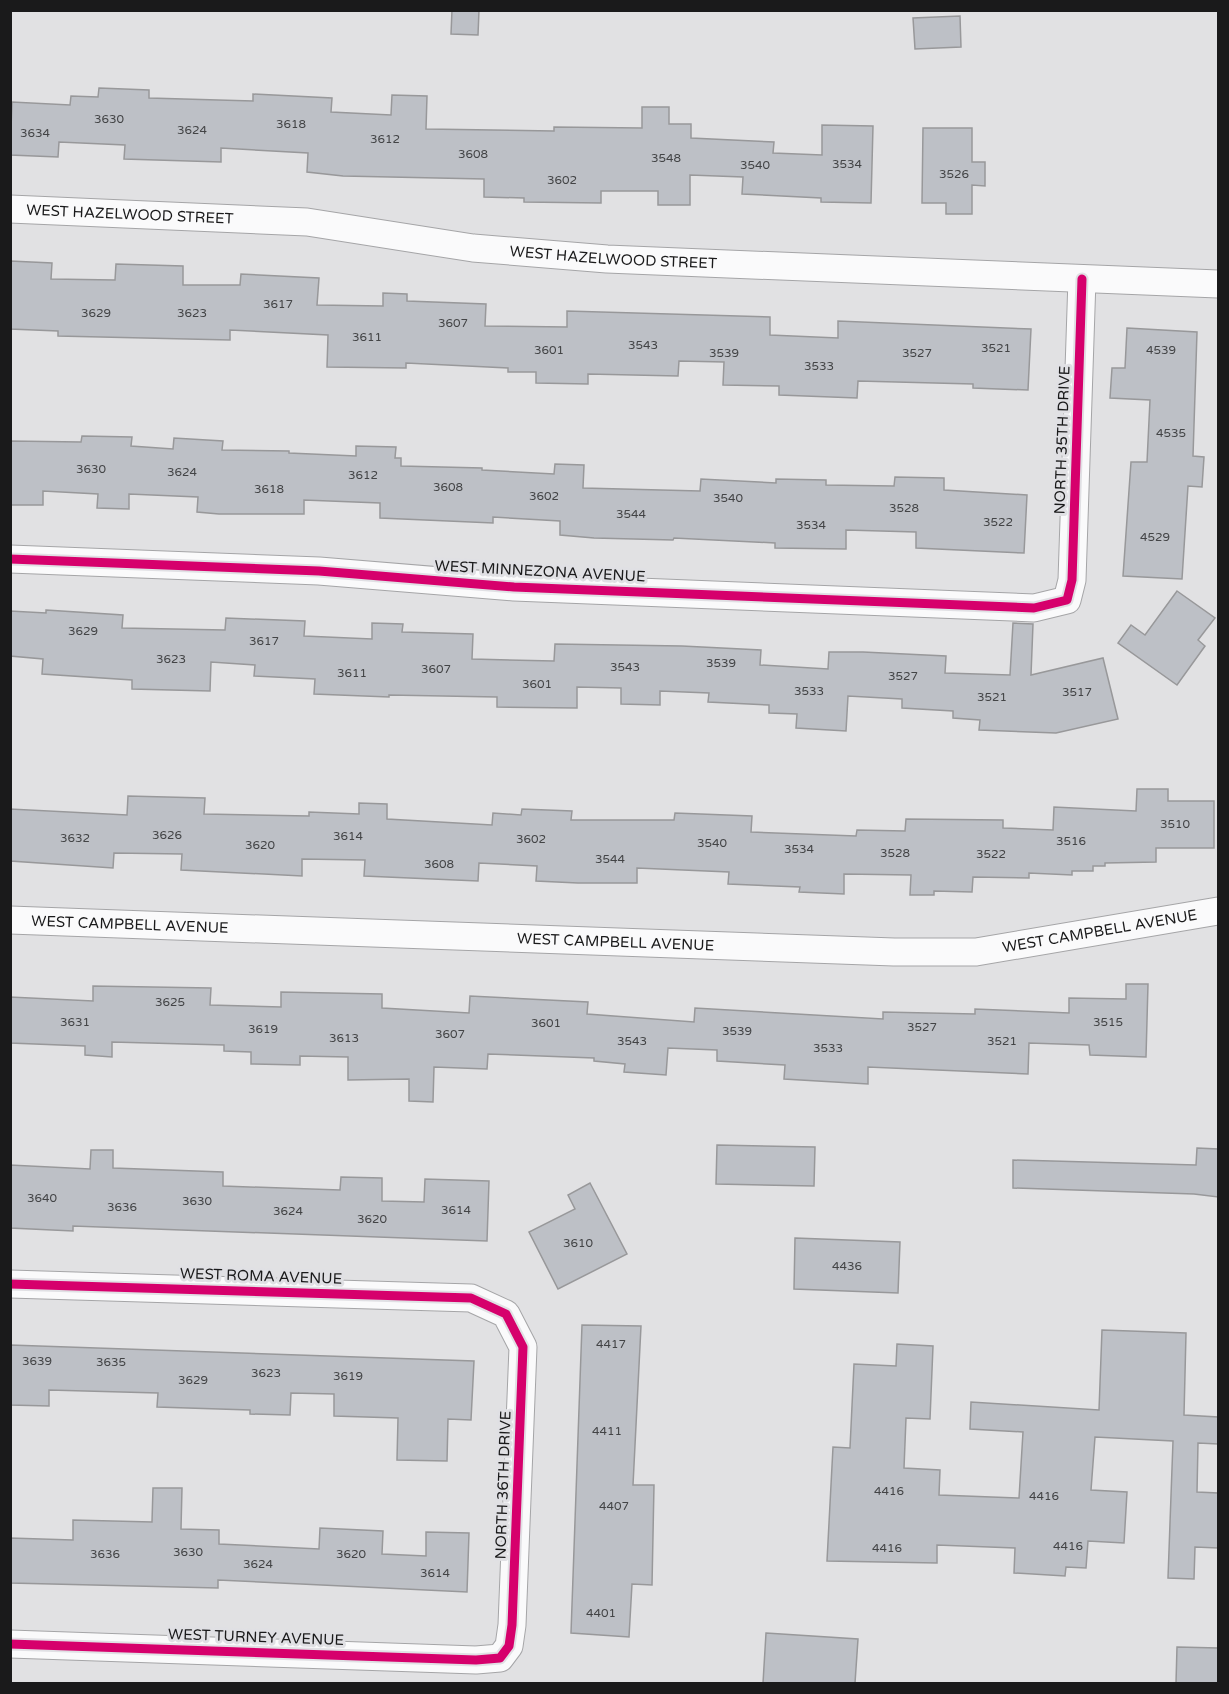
<svg xmlns="http://www.w3.org/2000/svg" width="1229" height="1694" viewBox="0 0 1229 1694" font-family="'Varela Round',sans-serif">
<style>
.building{fill:#bdc0c6;stroke:#98989a;stroke-width:1.5}
.lines{fill:none;stroke-linecap:round;stroke-linejoin:round}
.minor-casing{stroke:#a5a5a7;stroke-width:29}
.minor{stroke:#fafafb;stroke-width:27}
.cycleway-casing{stroke:#e0e0e4;stroke-width:13}
.cycleway{stroke:#d6006c;stroke-width:9}
.labels{text-anchor:middle;stroke-width:6;stroke-linejoin:round;paint-order:stroke}
.number-label{font-size:12px;fill:#434446}
.street-label{font-size:15px;fill:#1a1a1b;stroke:#e0e0e4}
</style>
<rect width="100%" height="100%" fill="#e1e1e3"/>
<g class="building">
<polygon points="452,10 479,10 478,35 451,34"/>
<polygon points="960,16 961,47 915,49 913,18"/>
<polygon points="99,88 149,90 149,98 253,101 253,94 332,98 331,112 391,115 392,95 427,96 426,129 554,131 554,127 642,128 642,107 669,107 669,124 691,124 691,138 774,142 773,153 822,155 822,125 873,126 871,203 821,202 821,198 742,194 743,177 690,175 690,205 658,205 658,191 601,191 601,203 524,202 524,198 484,197 484,179 343,176 307,172 308,153 221,148 221,162 124,159 125,145 59,142 58,157 10,155 12,102 70,105 71,96 98,97"/>
<polygon points="923,128 972,128 972,162 985,162 985,186 972,185 972,214 946,214 946,203 922,203"/>
<polygon points="10,261 52,263 51,279 115,280 116,264 183,266 183,285 240,285 241,274 319,278 317,305 383,306 383,293 407,294 407,301 486,304 485,326 567,327 567,311 770,317 770,335 838,338 838,321 1031,329 1028,390 973,388 973,384 858,381 857,398 779,395 779,386 723,385 724,362 679,361 678,376 588,374 588,384 536,383 536,372 508,372 508,368 406,363 406,368 327,367 328,335 230,330 230,340 58,336 58,331 10,329"/>
<polygon points="1127,328 1197,332 1193,456 1204,457 1202,487 1188,486 1182,579 1123,576 1131,462 1147,462 1150,400 1110,398 1112,368 1125,368"/>
<polygon points="82,436 132,437 131,446 173,449 174,438 223,441 222,450 289,451 289,453 356,456 356,446 396,447 395,458 401,458 401,466 482,468 482,470 554,474 555,464 584,465 583,488 700,491 701,479 776,483 776,479 826,480 826,485 894,486 895,477 944,478 944,490 1027,495 1024,553 916,548 916,532 846,530 846,549 775,548 775,543 674,538 673,540 594,538 560,535 560,521 493,517 493,523 380,518 380,503 304,500 304,514 219,514 197,512 198,497 129,494 129,509 97,508 98,494 43,491 43,505 10,505 10,441 81,442"/>
<polygon points="1177,591 1215,618 1198,640 1205,646 1177,685 1118,643 1131,625 1145,635"/>
<polygon points="46,610 123,615 122,628 225,630 226,618 305,621 304,636 372,639 372,623 403,624 402,632 473,634 472,659 554,661 555,644 682,646 761,650 760,665 828,669 829,652 863,652 946,656 945,673 1010,675 1013,623 1033,624 1031,675 1103,658 1118,719 1056,733 979,730 980,720 953,718 953,711 902,708 902,699 848,696 846,731 796,728 797,714 769,713 769,705 708,702 709,693 660,691 660,705 621,704 621,688 577,687 577,708 497,707 497,697 389,695 389,697 314,694 315,679 254,676 255,665 211,662 210,691 132,689 132,680 42,674 43,659 10,656 10,611 46,613"/>
<polygon points="1137,789 1168,789 1168,801 1214,801 1214,848 1156,848 1156,862 1105,863 1105,866 1093,866 1093,871 1072,871 1072,875 1029,873 1029,878 973,877 972,892 934,891 934,895 910,895 911,875 844,874 844,894 799,892 800,887 728,884 729,872 637,868 637,883 578,883 536,881 537,866 479,863 478,881 364,876 365,860 302,859 302,876 181,870 182,854 114,853 113,868 10,861 10,809 127,815 128,796 205,798 204,814 309,816 309,812 359,814 359,803 387,804 387,819 492,825 493,813 521,815 522,809 572,811 571,820 674,820 675,813 752,816 751,832 856,836 857,830 905,831 906,819 1003,820 1003,828 1053,830 1054,807 1136,811"/>
<polygon points="1126,984 1148,984 1146,1057 1090,1055 1089,1045 1029,1043 1028,1074 868,1067 868,1084 784,1079 785,1065 717,1061 717,1050 668,1048 666,1075 624,1072 625,1064 594,1061 594,1058 488,1054 487,1069 434,1067 433,1102 409,1101 409,1079 348,1080 348,1057 300,1056 300,1065 251,1064 251,1052 224,1051 224,1045 112,1042 112,1057 85,1055 85,1046 10,1043 10,997 93,1001 93,986 211,988 210,1005 281,1007 281,992 382,994 382,1008 469,1013 470,996 588,1002 587,1014 694,1022 695,1008 883,1019 883,1012 975,1014 975,1009 1069,1013 1069,998 1126,999"/>
<polygon points="717,1145 815,1147 814,1186 716,1184"/>
<polygon points="1197,1148 1218,1149 1218,1197 1194,1194 1013,1188 1013,1160 1196,1165"/>
<polygon points="91,1150 113,1150 113,1168 223,1172 223,1186 340,1190 341,1177 382,1178 382,1201 424,1202 425,1179 489,1181 487,1241 73,1226 73,1231 10,1228 10,1165 90,1169"/>
<polygon points="590,1183 627,1254 558,1289 529,1232 575,1209 568,1195"/>
<polygon points="795,1238 900,1242 898,1293 794,1289"/>
<polygon points="582,1325 641,1326 633,1485 654,1485 652,1585 632,1584 629,1637 571,1633"/>
<polygon points="1102,1330 1186,1333 1184,1415 1218,1417 1218,1444 1198,1443 1197,1492 1218,1493 1218,1548 1195,1547 1194,1579 1168,1578 1173,1441 1095,1437 1091,1490 1127,1492 1124,1543 1088,1541 1086,1568 1066,1567 1065,1576 1014,1573 1015,1548 937,1545 937,1563 827,1561 833,1447 850,1448 854,1364 896,1366 897,1344 933,1346 930,1419 906,1418 904,1468 940,1470 939,1495 1019,1498 1023,1432 970,1429 971,1402 1099,1410"/>
<polygon points="10,1345 474,1361 471,1420 448,1419 447,1461 397,1460 398,1418 334,1416 334,1394 291,1393 290,1415 250,1414 250,1410 157,1407 158,1393 49,1390 49,1406 10,1405"/>
<polygon points="153,1488 182,1488 181,1529 219,1530 219,1544 319,1549 320,1528 383,1531 382,1554 426,1556 426,1532 469,1533 467,1592 218,1580 218,1588 10,1583 10,1538 73,1540 73,1520 152,1522"/>
<polygon points="766,1633 858,1639 855,1683 763,1683"/>
<polygon points="1177,1647 1218,1648 1218,1683 1176,1683"/>
</g>
<g class="lines">
<defs>
<g id="minor">
<path id="s1" d="M 10,209 L 307,222 L 473,248 L 607,259 L 1218,284"/>
<polyline points="10,559 319,571 514,587 1034,608 1067,600 1072,580 1082,279"/>
<path id="s2" d="M 10,920 L 894,952 L 976,952 L 1218,911"/>
<polyline points="10,1284 471,1298 506,1314 523,1347 512,1625 509,1646 500,1658 476,1660 10,1644"/>
</g>
</defs>
<use href="#minor" class="minor-casing"/>
<use href="#minor" class="minor"/>
<defs>
<g id="cycleway">
<polyline points="10,559 319,571 514,587 1034,608 1067,600 1072,580 1082,279"/>
<polyline points="10,1284 471,1298 506,1314 523,1347 512,1625 509,1646 500,1658 476,1660 10,1644"/>
</g>
</defs>
<use href="#cycleway" class="cycleway-casing"/>
<use href="#cycleway" class="cycleway"/>
</g>
<g class="labels">
<g class="number-label">
<text x="109" y="123">3630</text>
<text x="291" y="128">3618</text>
<text x="192" y="134">3624</text>
<text x="35" y="137">3634</text>
<text x="385" y="143">3612</text>
<text x="473" y="158">3608</text>
<text x="666" y="162">3548</text>
<text x="847" y="168">3534</text>
<text x="755" y="169">3540</text>
<text x="954" y="178">3526</text>
<text x="562" y="184">3602</text>
<text x="278" y="308">3617</text>
<text x="96" y="317">3629</text>
<text x="192" y="317">3623</text>
<text x="453" y="327">3607</text>
<text x="367" y="341">3611</text>
<text x="643" y="349">3543</text>
<text x="996" y="352">3521</text>
<text x="549" y="354">3601</text>
<text x="1161" y="354">4539</text>
<text x="724" y="357">3539</text>
<text x="917" y="357">3527</text>
<text x="819" y="370">3533</text>
<text x="1171" y="437">4535</text>
<text x="91" y="473">3630</text>
<text x="182" y="476">3624</text>
<text x="363" y="479">3612</text>
<text x="448" y="491">3608</text>
<text x="269" y="493">3618</text>
<text x="544" y="500">3602</text>
<text x="728" y="502">3540</text>
<text x="904" y="512">3528</text>
<text x="631" y="518">3544</text>
<text x="998" y="526">3522</text>
<text x="811" y="529">3534</text>
<text x="1155" y="541">4529</text>
<text x="83" y="635">3629</text>
<text x="264" y="645">3617</text>
<text x="171" y="663">3623</text>
<text x="721" y="667">3539</text>
<text x="625" y="671">3543</text>
<text x="436" y="673">3607</text>
<text x="352" y="677">3611</text>
<text x="903" y="680">3527</text>
<text x="537" y="688">3601</text>
<text x="809" y="695">3533</text>
<text x="1077" y="696">3517</text>
<text x="992" y="701">3521</text>
<text x="1175" y="828">3510</text>
<text x="167" y="839">3626</text>
<text x="348" y="840">3614</text>
<text x="75" y="842">3632</text>
<text x="531" y="843">3602</text>
<text x="1071" y="845">3516</text>
<text x="712" y="847">3540</text>
<text x="260" y="849">3620</text>
<text x="799" y="853">3534</text>
<text x="895" y="857">3528</text>
<text x="991" y="858">3522</text>
<text x="610" y="863">3544</text>
<text x="439" y="868">3608</text>
<text x="170" y="1006">3625</text>
<text x="75" y="1026">3631</text>
<text x="1108" y="1026">3515</text>
<text x="546" y="1027">3601</text>
<text x="922" y="1031">3527</text>
<text x="263" y="1033">3619</text>
<text x="737" y="1035">3539</text>
<text x="450" y="1038">3607</text>
<text x="344" y="1042">3613</text>
<text x="632" y="1045">3543</text>
<text x="1002" y="1045">3521</text>
<text x="828" y="1052">3533</text>
<text x="42" y="1202">3640</text>
<text x="197" y="1205">3630</text>
<text x="122" y="1211">3636</text>
<text x="456" y="1214">3614</text>
<text x="288" y="1215">3624</text>
<text x="372" y="1223">3620</text>
<text x="578" y="1247">3610</text>
<text x="847" y="1270">4436</text>
<text x="611" y="1348">4417</text>
<text x="37" y="1365">3639</text>
<text x="111" y="1366">3635</text>
<text x="266" y="1377">3623</text>
<text x="348" y="1380">3619</text>
<text x="193" y="1384">3629</text>
<text x="607" y="1435">4411</text>
<text x="889" y="1495">4416</text>
<text x="1044" y="1500">4416</text>
<text x="614" y="1510">4407</text>
<text x="1068" y="1550">4416</text>
<text x="887" y="1552">4416</text>
<text x="188" y="1556">3630</text>
<text x="105" y="1558">3636</text>
<text x="351" y="1558">3620</text>
<text x="258" y="1568">3624</text>
<text x="435" y="1577">3614</text>
<text x="601" y="1617">4401</text>
</g>
<g class="street-label">
<text dy="5" stroke="none"><textPath href="#s1" startOffset="120">WEST HAZELWOOD STREET</textPath></text>
<text dy="5" stroke="none"><textPath href="#s1" startOffset="606">WEST HAZELWOOD STREET</textPath></text>
<text transform="translate(1062 440) rotate(-88)" y="5">NORTH 35TH DRIVE</text>
<text transform="translate(540 571) rotate(3)" y="5">WEST MINNEZONA AVENUE</text>
<text dy="5" stroke="none"><textPath href="#s2" startOffset="120">WEST CAMPBELL AVENUE</textPath></text>
<text dy="5" stroke="none"><textPath href="#s2" startOffset="1092">WEST CAMPBELL AVENUE</textPath></text>
<text dy="5" stroke="none"><textPath href="#s2" startOffset="606">WEST CAMPBELL AVENUE</textPath></text>
<text transform="translate(261 1276) rotate(2)" y="5">WEST ROMA AVENUE</text>
<text transform="translate(503 1485) rotate(-88)" y="5">NORTH 36TH DRIVE</text>
<text transform="translate(256 1637) rotate(2)" y="5">WEST TURNEY AVENUE</text>
</g>
</g>
<rect width="1229" height="1694" fill="none" stroke="#1a1a1b" stroke-width="24"/>
</svg>
